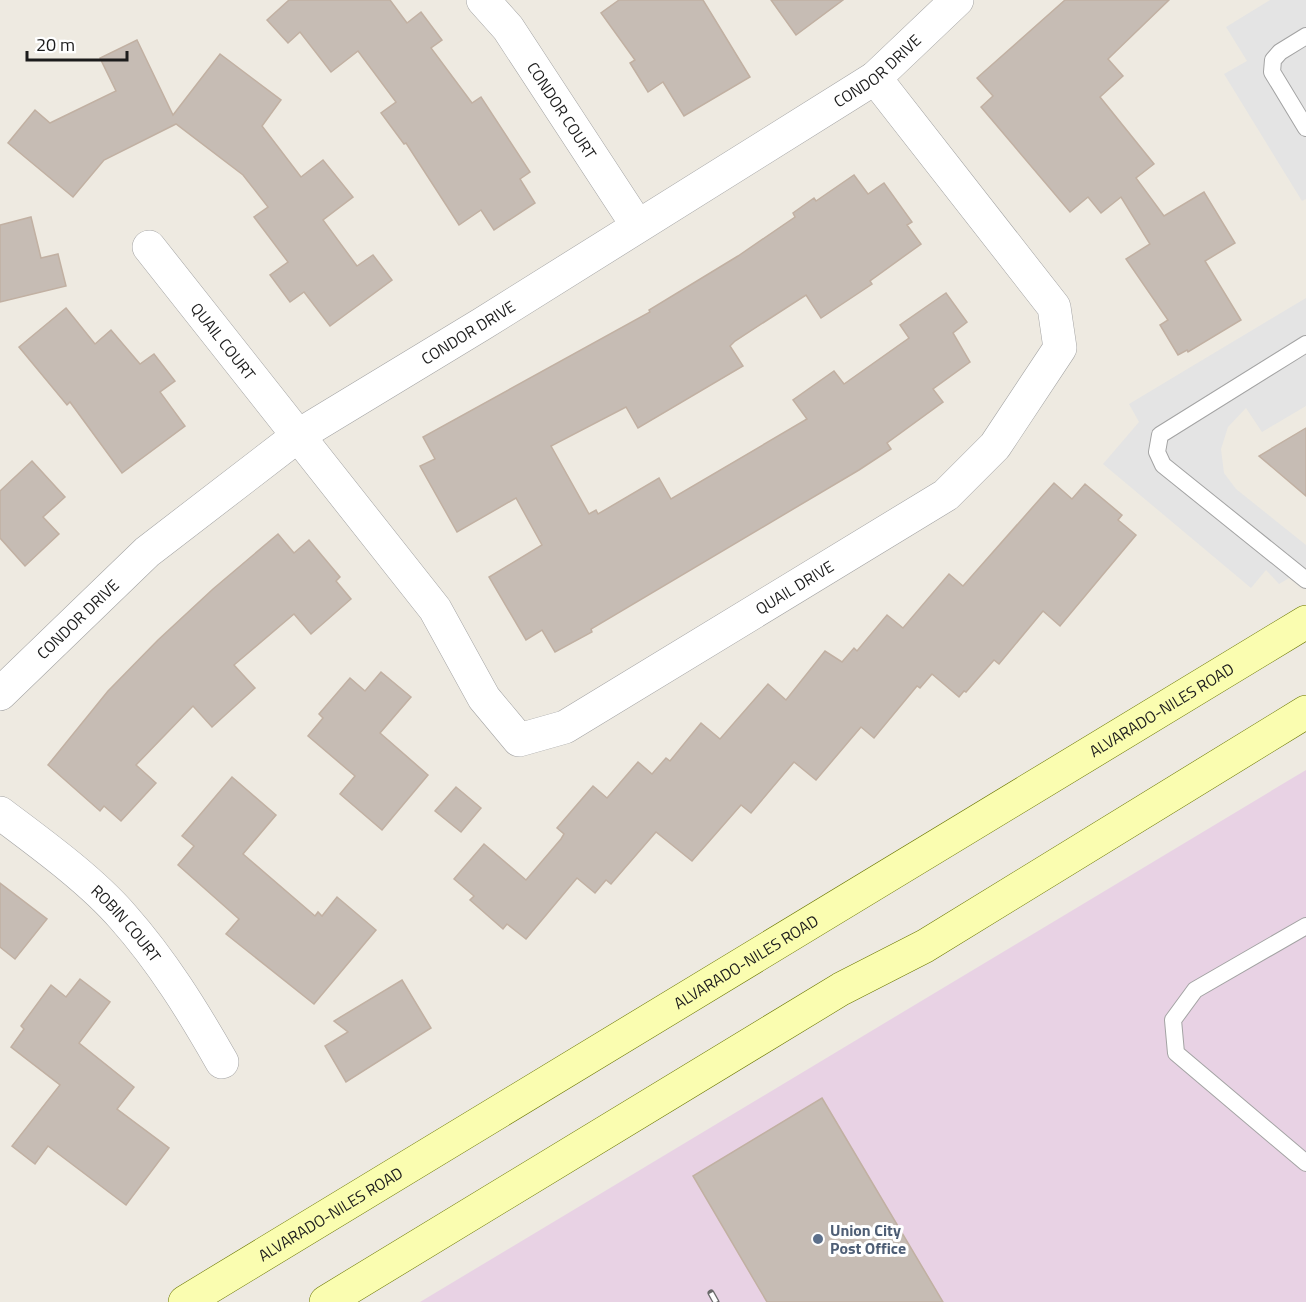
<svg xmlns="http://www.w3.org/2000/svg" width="1306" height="1302" viewBox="0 0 1306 1302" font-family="'Titillium Web',sans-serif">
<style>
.industrial{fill:#e8d2e4}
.parking{fill:#e4e4e4}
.building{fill:#c6bcb4;stroke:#c1b0a2;stroke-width:1.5}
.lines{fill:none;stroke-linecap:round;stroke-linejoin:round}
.service-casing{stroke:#a3a3a3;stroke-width:18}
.minor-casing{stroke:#a3a3a3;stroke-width:34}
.secondary-casing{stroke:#6a7600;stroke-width:34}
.service{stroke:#fff;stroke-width:16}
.minor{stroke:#fff;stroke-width:33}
.secondary{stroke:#fafdb0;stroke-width:33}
.rail-casing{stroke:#6a6a6a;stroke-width:7}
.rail{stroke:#fff;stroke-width:4.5;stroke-dasharray:14;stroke-linecap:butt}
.service-dot{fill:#5c6f8a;stroke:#fff;stroke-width:2}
.labels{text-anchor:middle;stroke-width:6;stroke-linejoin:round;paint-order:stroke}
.street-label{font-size:16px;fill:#1c1c1c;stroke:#fff}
.service-label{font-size:16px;font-weight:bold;fill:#4e5e75;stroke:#fff;text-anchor:start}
</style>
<rect width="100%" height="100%" fill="#eeeae1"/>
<polygon class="industrial" points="1306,770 1306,1302 420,1302"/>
<g class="parking">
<polygon points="1270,0 1306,0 1306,199 1302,201 1224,74 1247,61 1226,27"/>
<polygon points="1306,298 1306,406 1262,432 1246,408 1228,427 1221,449 1224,473 1236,489 1306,545 1306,568 1279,584 1266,570 1251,588 1103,464 1139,422 1129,404"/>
</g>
<g class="building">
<polygon points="289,0 390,0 407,23 421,12 442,40 431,48 472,103 481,97 530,172 520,179 535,203 494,230 481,210 459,225 406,143 404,144 381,113 396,102 358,51 331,72 300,32 288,43 267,20"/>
<polygon points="619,0 703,0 750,77 684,116 663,82 648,92 630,63 635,60 601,13"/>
<polygon points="771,0 843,0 796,35"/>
<polygon points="1065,0 1169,0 1108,59 1123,76 1100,97 1154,164 1136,178 1164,216 1204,192 1235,243 1205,261 1241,320 1188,352 1187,350 1178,355 1160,325 1168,320 1126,259 1150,244 1121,197 1101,213 1088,197 1070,212 981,107 993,96 977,78"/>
<polygon points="137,40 173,115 220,54 281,100 262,126 301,177 323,160 353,197 323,220 357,266 373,255 392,280 330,326 304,292 290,302 270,275 288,262 254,217 268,207 243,175 176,124 104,160 73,197 8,143 35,110 50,123 116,91 100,58"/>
<polygon points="854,175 868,194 884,183 912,222 907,225 921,244 870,281 872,284 821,318 806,295 735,341 730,346 743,366 638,428 626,407 551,446 589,514 596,510 598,514 659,478 671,499 807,419 793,400 834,371 844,384 909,338 900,325 946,293 967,322 953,333 970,362 933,389 943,402 887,443 891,449 859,470 591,629 592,632 555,652 542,630 526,640 489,577 542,545 516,498 457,532 420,466 435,459 423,437 650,312 649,310 738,256 795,217 793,213 814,198 816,201"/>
<polygon points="31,217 41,258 58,254 66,286 0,302 0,225"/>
<polygon points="66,308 95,344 111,330 140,364 154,354 175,381 160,392 185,426 122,473 70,402 67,405 19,347"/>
<polygon points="1306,428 1306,496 1259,456"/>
<polygon points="32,461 65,497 43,517 59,534 25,566 0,538 0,491"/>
<polygon points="1054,483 1072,499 1085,484 1122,515 1118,520 1136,535 1060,626 1043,611 999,664 994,660 966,692 964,691 959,697 932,674 920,688 917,686 874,738 861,727 816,780 794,762 751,813 741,805 692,861 656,832 611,884 606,880 595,893 577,878 526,939 507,924 503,929 470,900 474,896 454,879 484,844 526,880 561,839 564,834 557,828 593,786 607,798 638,762 652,774 666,758 670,761 701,723 720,739 768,684 786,700 825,651 842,662 854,648 857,651 887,615 903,628 949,574 963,586"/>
<polygon points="278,534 294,553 309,540 340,577 336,581 351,599 311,634 294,614 234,665 255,688 212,727 193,706 136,765 156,783 121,821 104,806 100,811 48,765 108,691 158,640 213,589"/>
<polygon points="381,672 411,697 380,733 428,775 382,830 340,794 355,776 308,736 323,718 319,714 350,678 365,691"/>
<polygon points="232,777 276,815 243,854 315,916 318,912 322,916 337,897 376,930 314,1004 226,934 239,919 178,865 194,846 182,836"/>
<polygon points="456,787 481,808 461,832 435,811"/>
<polygon points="0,883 47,919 15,959 0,947"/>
<polygon points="80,979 110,1002 79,1043 134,1087 117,1109 169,1148 126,1205 48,1146 35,1164 12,1146 60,1085 11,1047 24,1029 21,1026 51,985 66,997"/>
<polygon points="402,980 431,1028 346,1082 325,1046 348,1032 334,1021"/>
<polygon points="822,1098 943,1302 767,1302 693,1176"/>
</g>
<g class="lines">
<defs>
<g id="service">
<polyline points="1306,36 1280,52 1273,60 1272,72 1306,128"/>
<polyline points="1306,344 1160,435 1157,452 1163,465 1306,580"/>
<polyline points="1306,926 1195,990 1173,1020 1176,1053 1306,1163"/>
</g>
<g id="minor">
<path id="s1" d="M 483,0 L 508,28 L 637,225"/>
<path id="s2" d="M 149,247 L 435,609 L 484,698 L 519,740 L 565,727 L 946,495 L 995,446 L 1060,348 L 1054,307 L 875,78"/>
<path id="s3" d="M 0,694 L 147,552 L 299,435 L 482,324 L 875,78 L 957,0"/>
<path id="s4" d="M 0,813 C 40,843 91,880 123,917 C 162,961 193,1011 222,1062"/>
</g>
<g id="secondary">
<path id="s5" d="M 185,1302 L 1306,622"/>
<polyline points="326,1302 841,989 925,946 1306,712"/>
</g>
</defs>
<use href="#service" class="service-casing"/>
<use href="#minor" class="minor-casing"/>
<use href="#secondary" class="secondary-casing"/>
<use href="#service" class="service"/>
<use href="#minor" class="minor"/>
<use href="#secondary" class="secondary"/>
<defs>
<polyline id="rail" points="711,1293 716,1302"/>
</defs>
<use href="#rail" class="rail-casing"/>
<use href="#rail" class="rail"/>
</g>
<circle class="service-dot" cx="818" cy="1239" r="6"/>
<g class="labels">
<g class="street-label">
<text dy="6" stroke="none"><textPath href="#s3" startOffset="1080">CONDOR DRIVE</textPath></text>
<text dy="6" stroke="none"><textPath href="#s1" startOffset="136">CONDOR COURT</textPath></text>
<text dy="6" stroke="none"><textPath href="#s3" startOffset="594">CONDOR DRIVE</textPath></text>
<text dy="6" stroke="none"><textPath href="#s2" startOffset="120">QUAIL COURT</textPath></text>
<text dy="6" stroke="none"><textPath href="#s2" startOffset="934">QUAIL DRIVE</textPath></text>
<text dy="6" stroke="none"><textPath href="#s3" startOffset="108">CONDOR DRIVE</textPath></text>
<text dy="6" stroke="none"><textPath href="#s5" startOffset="1142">ALVARADO-NILES ROAD</textPath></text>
<text dy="6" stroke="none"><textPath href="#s4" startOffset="168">ROBIN COURT</textPath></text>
<text dy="6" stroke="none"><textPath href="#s5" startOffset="656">ALVARADO-NILES ROAD</textPath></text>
<text dy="6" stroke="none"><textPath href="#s5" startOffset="170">ALVARADO-NILES ROAD</textPath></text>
</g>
<g class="service-label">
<text x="830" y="1236">Union City<tspan x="830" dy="18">Post Office</tspan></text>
</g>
</g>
<path d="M27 51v9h100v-9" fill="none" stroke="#1c1c1c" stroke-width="3"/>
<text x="36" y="51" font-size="18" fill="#1c1c1c" stroke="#ffffff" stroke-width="4.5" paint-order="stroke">20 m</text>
</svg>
